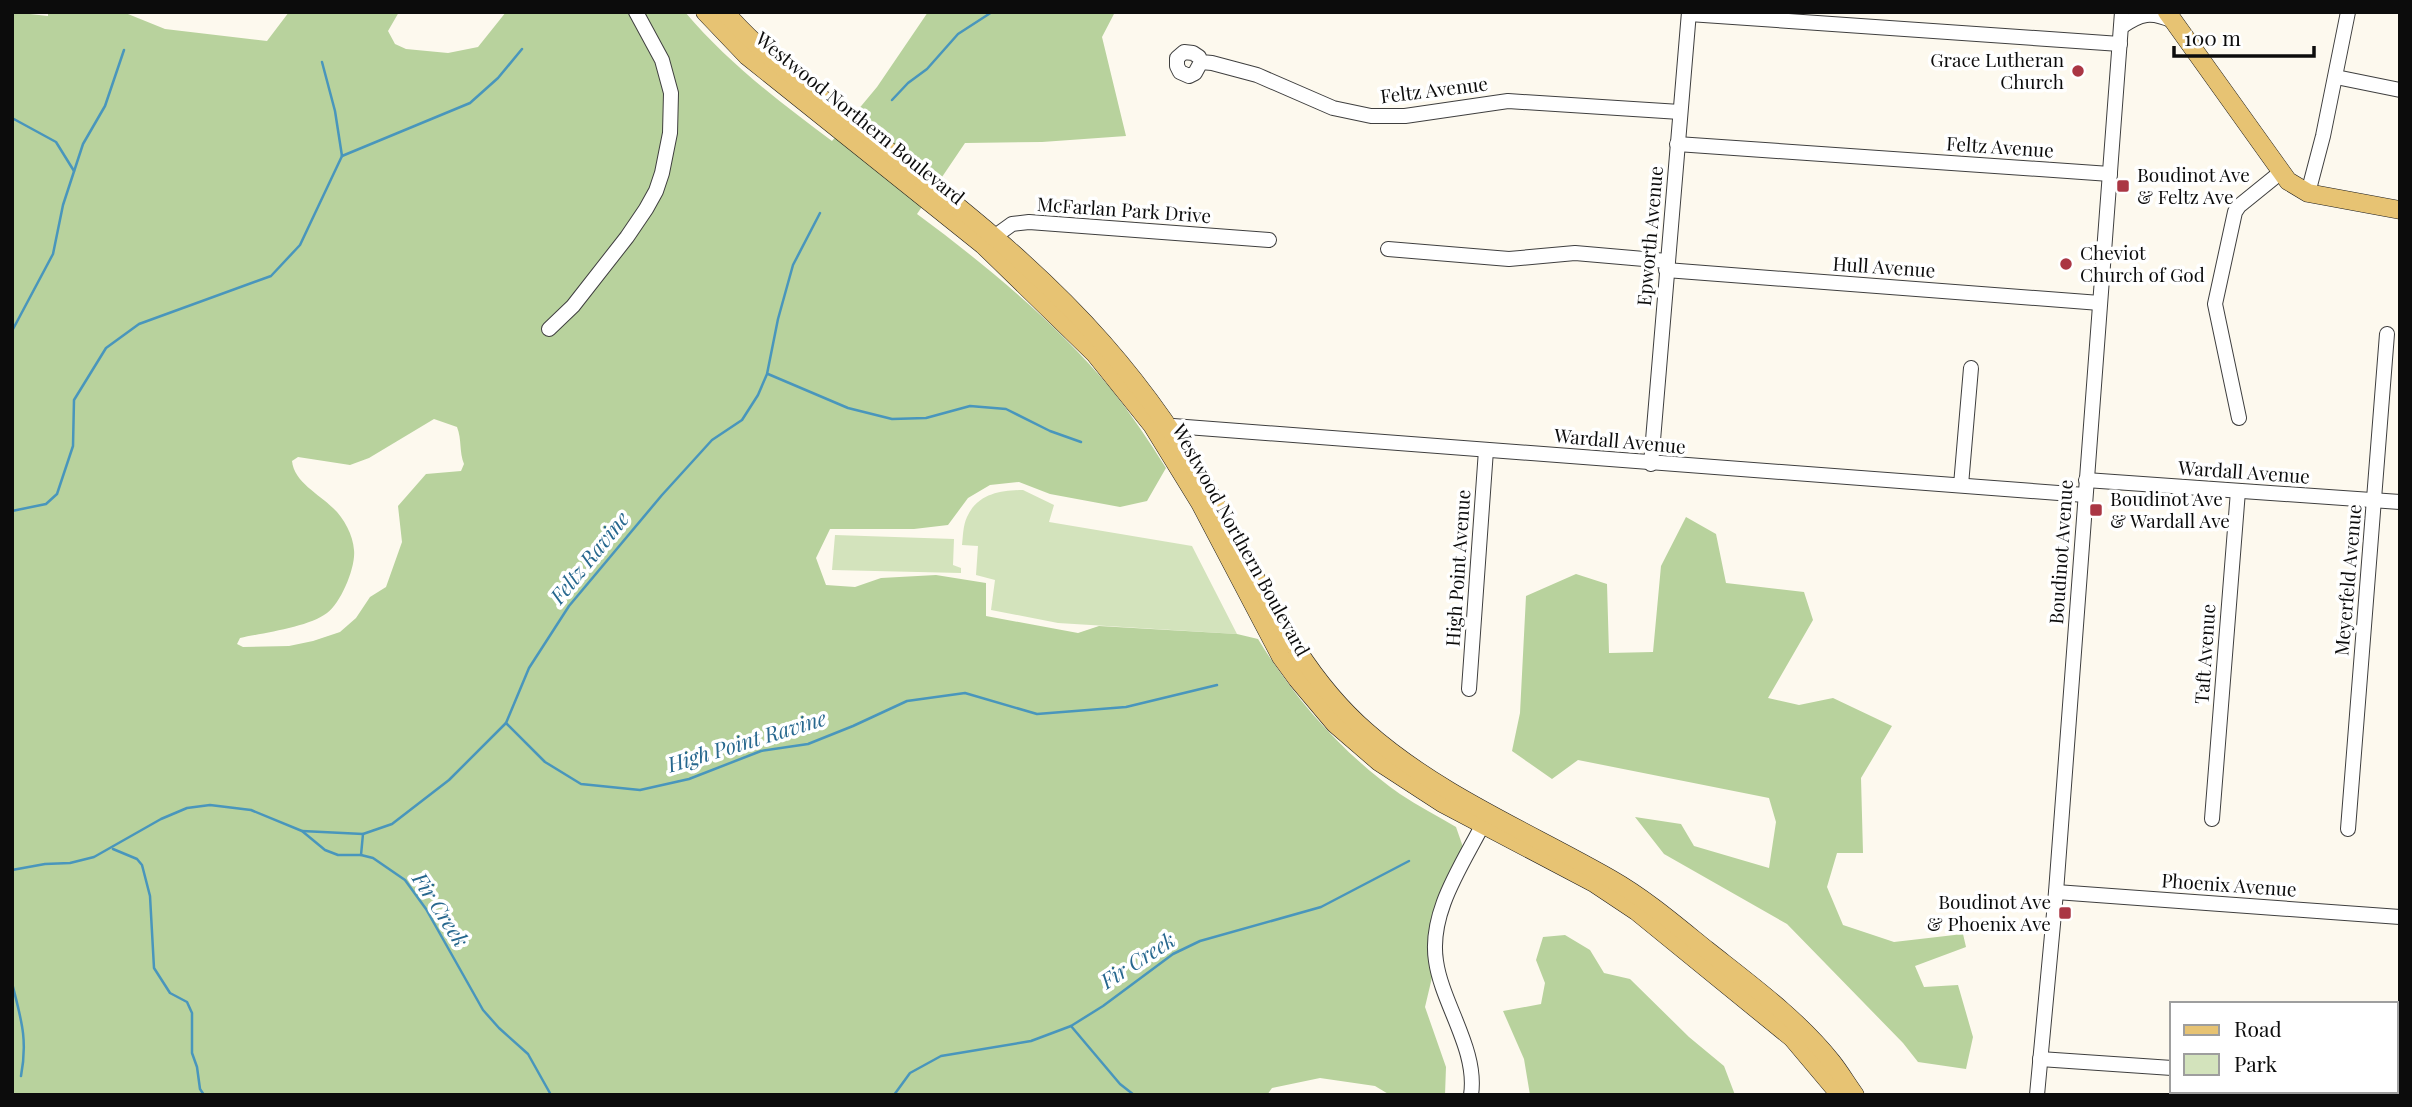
<svg xmlns="http://www.w3.org/2000/svg" width="2412" height="1107" viewBox="0 0 2412 1107" font-family="'Playfair Display',serif">
<style>
.green{fill:#d3e3bc}
.forest{fill:#b8d29d;fill-rule:evenodd}
.lines{fill:none;stroke-linecap:round;stroke-linejoin:round}
.stream{stroke:#4996bc;stroke-width:2.5}
.minor-casing{stroke:#3f3f3f;stroke-width:16}
.major-casing{stroke:#1d1d1d;stroke-width:19}
.minor{stroke:#fff;stroke-width:14}
.major{stroke:#e7c373;stroke-width:18}
.poi-dot{fill:#aa3643;stroke:#fff;stroke-width:2.5}
.labels{text-anchor:middle;stroke-width:7;stroke-linejoin:round;paint-order:stroke}
.poi-label{font-size:19px;fill:#0c0c0c;stroke:#fff;text-anchor:start}
.street-label{font-size:19px;fill:#0c0c0c;stroke:#fff}
.water-label{font-size:21px;font-style:italic;fill:#26678e;stroke:#fff}
</style>
<rect width="100%" height="100%" fill="#fdf9ee"/>
<g class="green">
<path d="M 1023,490 L 1054,505 L 1049,522 L 1192,546 L 1237,634 L 1058,623 L 991,610 L 995,580 L 976,575 L 978,546 L 962,545 C 963,537 963,525 967,517 C 977,494 1001,490 1023,490 Z"/>
<polygon points="835,535 954,539 953,565 961,568 961,573 832,570"/>
</g>
<g class="forest">
<path d="M 12,12 L 48,16 L 48,12 L 123,12 L 165,29 L 267,41 L 289,12 L 399,12 L 388,31 L 395,44 L 406,49 L 448,53 L 478,47 L 506,12 L 685,12 C 728,63 780,102 832,141 L 877,87 L 928,12 L 1115,12 L 1102,37 L 1126,136 L 1042,142 L 965,143 L 917,214 C 986,265 1056,323 1111,389 C 1131,414 1149,441 1166,468 L 1147,501 L 1120,507 L 1050,494 L 1019,482 L 990,485 L 968,498 L 948,525 L 914,529 L 830,529 L 816,558 L 826,585 L 855,587 L 881,578 L 936,575 L 986,583 L 986,616 L 1078,633 L 1099,626 L 1237,634 L 1258,639 C 1295,699 1342,753 1400,794 C 1418,806 1438,816 1456,827 L 1463,847 L 1425,1007 L 1446,1067 L 1445,1095 L 1390,1095 L 1375,1086 L 1320,1078 L 1272,1088 L 1267,1095 L 12,1095 ZM 434,419 L 457,427 C 462,440 459,452 464,464 L 461,471 L 426,474 L 398,506 L 402,542 L 386,587 L 370,597 L 356,618 L 340,632 L 313,641 L 289,646 L 243,647 L 237,644 L 240,638 C 263,633 309,627 327,613 C 341,603 356,567 354,550 C 353,535 344,518 333,508 C 319,494 294,482 292,461 L 298,457 L 350,465 L 369,458 Z"/>
<polygon points="1686,517 1716,534 1726,583 1804,592 1813,620 1768,698 1799,705 1833,698 1892,726 1861,778 1863,853 1837,853 1827,887 1843,925 1894,942 1963,934 1966,947 1915,966 1924,987 1958,985 1973,1037 1966,1069 1918,1062 1903,1043 1787,924 1664,854 1635,817 1681,824 1694,846 1769,868 1776,822 1769,798 1578,760 1552,779 1512,751 1520,713 1526,596 1576,574 1607,584 1609,653 1653,652 1661,566"/>
<polygon points="1565,935 1590,950 1604,973 1630,979 1689,1037 1724,1066 1735,1095 1530,1095 1524,1059 1503,1011 1541,1004 1545,983 1536,960 1543,937"/>
</g>
<g class="lines">
<g class="stream">
<polyline points="322,62 335,111 342,156"/>
<polyline points="892,100 908,83 927,69 958,34 992,12"/>
<polyline points="12,118 56,142 74,171"/>
<polyline points="342,156 470,103 498,78 522,49"/>
<polyline points="12,331 53,254 63,205 83,144 105,106 124,50"/>
<polyline points="768,374 848,408 892,419 926,418 970,406 1006,409 1050,431 1081,442"/>
<polyline points="12,511 46,504 57,494 73,446 74,400 106,348 139,324 271,276 300,245 342,156"/>
<polyline points="506,723 545,762 581,784 640,790 689,779 761,751 808,744 853,726 907,701 965,693 1037,714 1126,707 1217,685"/>
<polyline points="302,831 363,834 392,824 449,780 506,723 529,668 569,606 662,495 712,440 742,420 758,395 767,374 778,319 793,265 820,213"/>
<polyline points="113,849 137,859 142,865 150,896 154,968 170,993 187,1002 192,1013 192,1053 197,1067 200,1089 204,1095"/>
<polyline points="361,855 363,834"/>
<polyline points="12,870 45,864 70,863 94,857 161,819 187,808 210,805 251,810 302,831 325,850 338,855 361,855 373,858 405,880 426,909 483,1010 499,1028 528,1054 551,1095"/>
<path d="M 12,983 C 21,1019 28,1039 21,1076"/>
<polyline points="1071,1026 1120,1084 1134,1095"/>
<polyline points="894,1095 910,1073 941,1056 1031,1041 1071,1026 1103,1006 1173,954 1200,941 1321,907 1409,861"/>
</g>
<defs>
<g id="minor">
<polyline points="1689,14 2120,44"/>
<path d="M 2121,27 C 2141,13 2151,11 2173,21"/>
<polyline points="1201,62 1195,73 1189,76 1180,72 1177,66 1177,58 1184,52 1193,53 1199,57 1201,62 1212,63 1257,75 1333,108 1371,116 1405,116 1508,101 1680,112"/>
<polyline points="2336,77 2400,90"/>
<polyline points="1677,144 2110,174"/>
<polyline points="2308,193 2323,136 2348,12"/>
<polyline points="987,242 1012,224 1029,222 1269,240"/>
<polyline points="1388,249 1509,259 1575,253 1667,261"/>
<polyline points="1666,270 2100,303"/>
<polyline points="549,329 573,306 627,237 646,209 656,191 662,173 670,133 671,93 662,60 636,12"/>
<polyline points="2239,418 2215,304 2235,212 2239,206 2281,172"/>
<polyline points="1160,425 2085,495"/>
<polyline points="1651,464 1689,12"/>
<polyline points="2086,480 2400,502"/>
<polyline points="1961,485 1971,368"/>
<polyline points="1469,689 1486,450"/>
<polyline points="2212,819 2238,491"/>
<polyline points="2348,829 2387,334"/>
<polyline points="2056,892 2400,917"/>
<polyline points="2040,1059 2172,1068"/>
<polyline points="2396,1084 2400,1085"/>
<path d="M 1471,1095 C 1478,1050 1442,1004 1436,961 C 1428,910 1466,860 1487,816"/>
<polyline points="2037,1095 2056,892 2122,12"/>
</g>
<g id="major">
<polyline points="705,12 747,56 983,245 1095,354 1152,425 1200,503 1281,657 1297,679 1335,724 1379,762 1442,803 1594,883 1636,911 1792,1038 1840,1095"/>
<path d="M 725,12 C 763,56 812,90 858,127 C 943,194 1031,261 1103,343 C 1147,393 1185,448 1217,506 C 1262,586 1296,670 1366,731 C 1437,794 1529,832 1611,879 C 1646,899 1676,925 1707,950 C 1750,984 1798,1019 1832,1062 C 1840,1072 1847,1084 1855,1095"/>
<polyline points="2167,12 2288,181 2308,193 2400,210"/>
</g>
</defs>
<use href="#minor" class="minor-casing"/>
<use href="#major" class="major-casing"/>
<use href="#minor" class="minor"/>
<use href="#major" class="major"/>
</g>
<g class="poi-dot">
<circle cx="2078" cy="71" r="7"/>
<rect x="2116" y="179" width="14" height="14" rx="3.5"/>
<circle cx="2066" cy="264" r="7"/>
<rect x="2089" y="503" width="14" height="14" rx="3.5"/>
<rect x="2058" y="906" width="14" height="14" rx="3.5"/>
</g>
<g class="labels">
<g class="poi-label">
<text x="2064" y="67" text-anchor="end">Grace Lutheran<tspan x="2064" dy="22">Church</tspan></text>
<text x="2137" y="182">Boudinot Ave<tspan x="2137" dy="22">&amp; Feltz Ave</tspan></text>
<text x="2080" y="260">Cheviot<tspan x="2080" dy="22">Church of God</tspan></text>
<text x="2110" y="506">Boudinot Ave<tspan x="2110" dy="22">&amp; Wardall Ave</tspan></text>
<text x="2051" y="909" text-anchor="end">Boudinot Ave<tspan x="2051" dy="22">&amp; Phoenix Ave</tspan></text>
</g>
<g class="street-label">
<text transform="translate(1434 90) rotate(-7)" y="7">Feltz Avenue</text>
<text transform="translate(860 118) rotate(39)" y="7">Westwood Northern Boulevard</text>
<text transform="translate(2000 147) rotate(4)" y="7">Feltz Avenue</text>
<text transform="translate(1124 210) rotate(4)" y="7">McFarlan Park Drive</text>
<text transform="translate(1650 236) rotate(-85)" y="7">Epworth Avenue</text>
<text transform="translate(1884 267) rotate(4)" y="7">Hull Avenue</text>
<text transform="translate(1620 441) rotate(5)" y="7">Wardall Avenue</text>
<text transform="translate(2244 472) rotate(4)" y="7">Wardall Avenue</text>
<text transform="translate(1241 540) rotate(61)" y="7">Westwood Northern Boulevard</text>
<text transform="translate(2061 552) rotate(-86)" y="7">Boudinot Avenue</text>
<text transform="translate(1458 568) rotate(-86)" y="7">High Point Avenue</text>
<text transform="translate(2348 580) rotate(-85)" y="7">Meyerfeld Avenue</text>
<text transform="translate(2205 654) rotate(-86)" y="7">Taft Avenue</text>
<text transform="translate(2229 885) rotate(4)" y="7">Phoenix Avenue</text>
</g>
<g class="water-label">
<text transform="translate(590 558) rotate(-51)" y="7">Feltz Ravine</text>
<text transform="translate(747 742) rotate(-17)" y="7">High Point Ravine</text>
<text transform="translate(440 910) rotate(57)" y="7">Fir Creek</text>
<text transform="translate(1138 961) rotate(-33)" y="7">Fir Creek</text>
</g>
</g>
<rect width="2412" height="1107" fill="none" stroke="#0c0c0c" stroke-width="28"/>
<rect x="2170" y="1002" width="228" height="91" fill="#ffffff" stroke="#9e9e9e" stroke-width="2"/>
<rect x="2184" y="1025" width="35" height="10" fill="#e7c373" stroke="#9e9e9e" stroke-width="2"/>
<text x="2234" y="1037" font-size="21" fill="#0c0c0c">Road</text>
<rect x="2184" y="1054" width="35" height="21" fill="#d3e3bc" stroke="#9e9e9e" stroke-width="2"/>
<text x="2234" y="1072" font-size="21" fill="#0c0c0c">Park</text>
<path d="M2174 46v10h140v-10" fill="none" stroke="#0c0c0c" stroke-width="3.5"/>
<text x="2184" y="46" font-size="21" fill="#0c0c0c" stroke="#ffffff" stroke-width="5" paint-order="stroke">100 m</text>
</svg>
